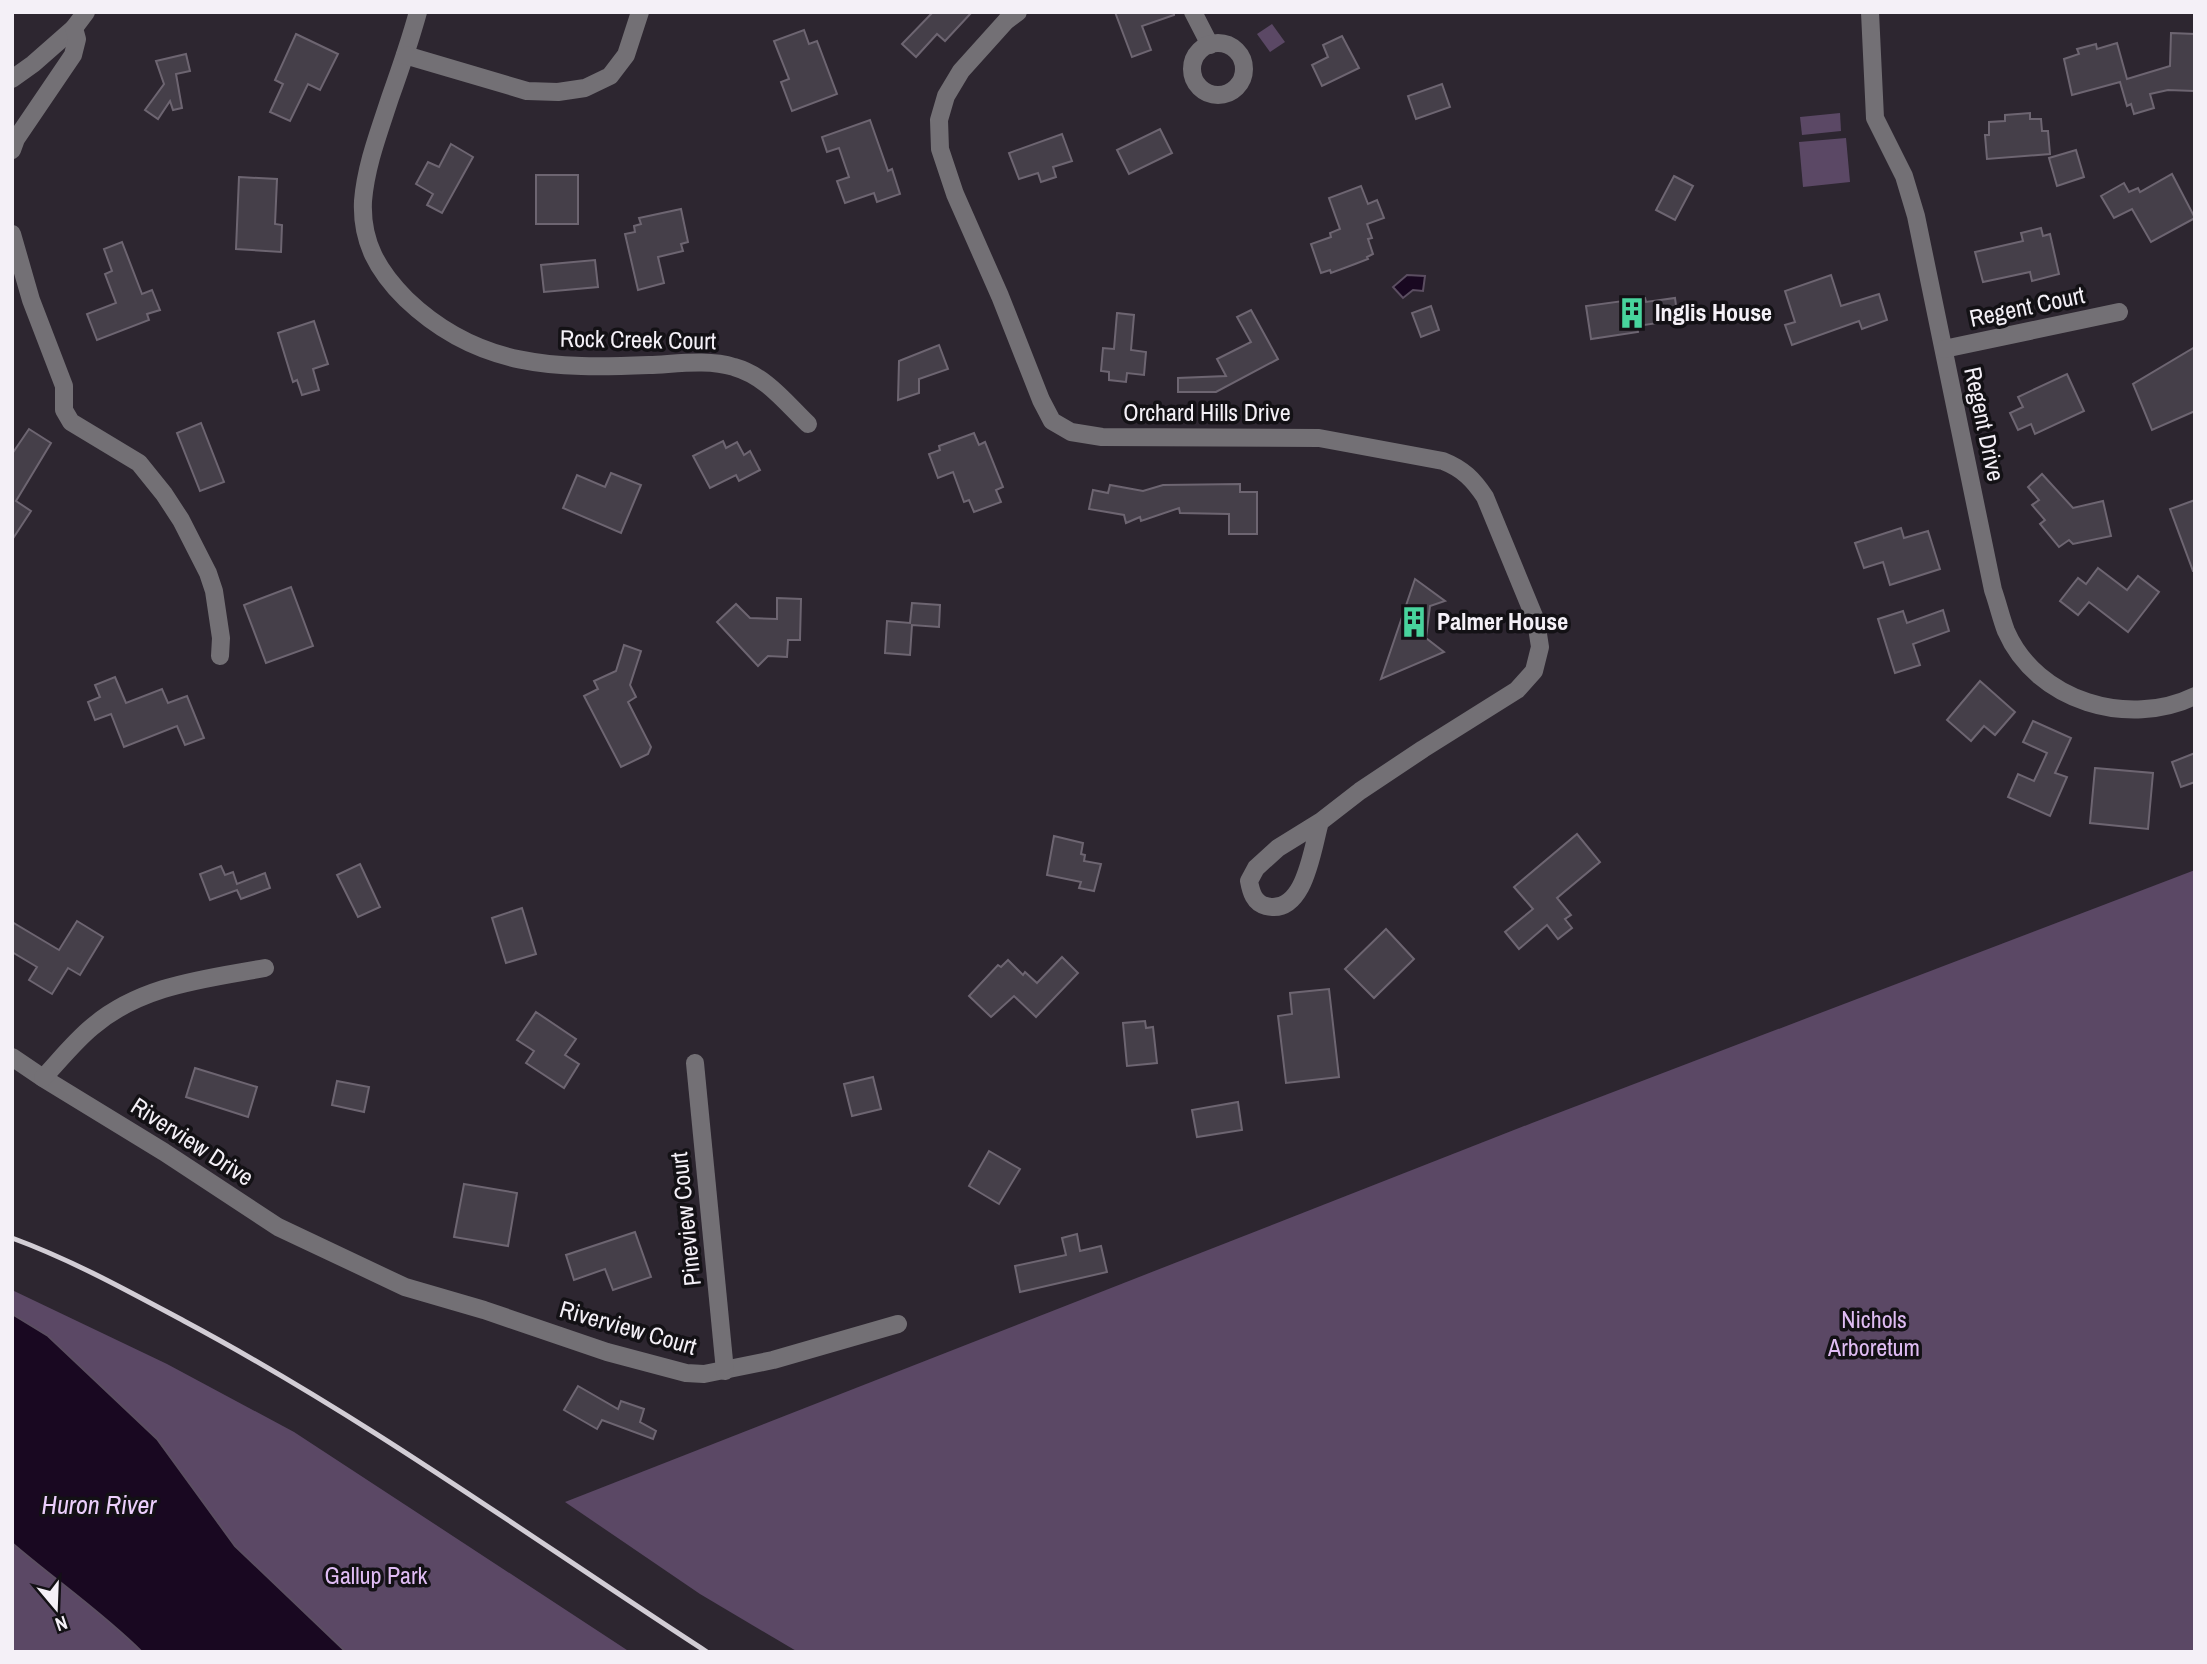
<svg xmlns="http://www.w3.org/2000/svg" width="2207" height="1664" viewBox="0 0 2207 1664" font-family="'Archivo Narrow',sans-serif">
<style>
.green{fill:#5b4865}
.water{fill:#190821;stroke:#5b4e61;stroke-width:2}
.building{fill:#453f49;stroke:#6d6571;stroke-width:2}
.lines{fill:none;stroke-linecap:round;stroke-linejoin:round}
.minor{stroke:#737075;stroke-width:18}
.rail{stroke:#d2cdd5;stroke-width:5}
.labels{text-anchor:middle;stroke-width:7;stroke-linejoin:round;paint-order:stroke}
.street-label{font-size:24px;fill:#f4f0f7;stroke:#131115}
.poi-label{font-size:24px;font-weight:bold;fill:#f4f0f7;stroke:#131115;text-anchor:start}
.park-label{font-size:24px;fill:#dfbcf3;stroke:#131115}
.water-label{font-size:26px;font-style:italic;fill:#eccffc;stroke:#131115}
</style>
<rect width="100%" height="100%" fill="#2d2630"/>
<g class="green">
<polygon points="1272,24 1285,42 1270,52 1257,34"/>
<polygon points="1840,113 1841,131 1802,135 1800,117"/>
<polygon points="1846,138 1850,182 1803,187 1799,142"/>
<polygon points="2195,870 2195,1652 798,1652 700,1594 565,1502 1532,1123"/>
<polygon points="12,1290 167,1364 294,1432 630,1652 346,1652 235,1546 157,1439 48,1336 12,1314"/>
<polygon points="12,1540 145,1652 12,1652"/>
</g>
<g class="water">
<polygon points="1407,275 1425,276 1423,291 1413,290 1403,298 1393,287"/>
<path d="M 12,1314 L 48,1336 L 157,1439 L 235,1546 L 346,1652 L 142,1652 C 102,1612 55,1580 12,1543 Z"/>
</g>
<g class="building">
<polygon points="933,12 972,12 945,41 937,34 916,57 902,44"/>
<polygon points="1115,12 1174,12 1174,15 1142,26 1151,50 1132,57"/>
<polygon points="804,30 809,44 817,41 837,94 792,111 781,82 789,79 774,41"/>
<polygon points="2171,33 2195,34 2194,91 2168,90 2150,94 2154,108 2134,114 2131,104 2127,106 2120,82 2072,95 2064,59 2079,54 2077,49 2096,44 2097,49 2117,43 2127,79 2170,66"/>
<polygon points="296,34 338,54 320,90 308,84 290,121 270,112 283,84 275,80"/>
<polygon points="1342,36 1359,68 1322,86 1312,65 1328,57 1323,45"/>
<polygon points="186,54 190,71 176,74 182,108 173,110 170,101 158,119 145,110 164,84 156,61"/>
<polygon points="1442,84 1450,107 1416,119 1408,96"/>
<polygon points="2030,113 2030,119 2041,119 2042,131 2048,131 2050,154 1987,159 1985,135 1989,135 1989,122 2005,121 2005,115"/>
<polygon points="870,120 888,171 892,169 900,194 877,202 874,193 845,203 837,181 849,177 839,148 827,152 822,137"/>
<polygon points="1160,129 1172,153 1129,174 1117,150"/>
<polygon points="1062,134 1072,161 1053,167 1056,177 1041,182 1038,173 1019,179 1009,153"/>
<polygon points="451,144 473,157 442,213 427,205 433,194 416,184 428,162 439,167"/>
<polygon points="2076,150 2084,177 2057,186 2049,158"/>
<polygon points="2172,174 2195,218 2151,242 2132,209 2114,218 2101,196 2124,183 2129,192 2138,188 2140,192"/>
<rect x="536" y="175" width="42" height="49"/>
<polygon points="1674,176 1693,186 1675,220 1656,210"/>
<polygon points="239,177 277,179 275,224 282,225 281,252 236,249"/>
<polygon points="1361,186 1368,204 1377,200 1384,218 1367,224 1372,238 1368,239 1373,254 1367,257 1368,259 1355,264 1331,273 1330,270 1321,273 1311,244 1331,237 1330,233 1340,229 1329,198"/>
<polygon points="681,209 688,242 681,244 683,251 658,257 664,283 638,290 625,234 635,232 634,226 641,224 639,218"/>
<polygon points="2041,228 2043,236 2050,234 2059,274 2032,281 2030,272 1983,282 1975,252 2023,241 2021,233"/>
<polygon points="122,242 142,294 152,290 160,310 147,314 149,320 97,340 87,314 116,303 105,274 112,271 104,249"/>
<polygon points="595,260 598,287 544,292 541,265"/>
<polygon points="1831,275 1841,306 1879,294 1887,320 1862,329 1859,321 1792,345 1785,325 1795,322 1785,291"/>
<polygon points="1645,298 1646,302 1675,298 1678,320 1637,326 1638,332 1591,339 1586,306"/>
<polygon points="1431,306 1439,330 1421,337 1412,313"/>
<polygon points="1251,310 1278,359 1216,392 1178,392 1178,378 1226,376 1217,359 1251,342 1237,317"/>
<polygon points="1117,313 1134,315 1131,350 1146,352 1144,375 1127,373 1126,382 1109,380 1109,372 1101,371 1103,348 1114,349"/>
<polygon points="314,321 328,364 313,369 319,390 302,395 297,380 293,382 278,333"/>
<polygon points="939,345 948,369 919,379 919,393 898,400 899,361"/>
<polygon points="2195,347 2195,411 2152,430 2133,384"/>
<polygon points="2067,374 2084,411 2035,434 2031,424 2018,430 2010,413 2023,407 2018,397"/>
<polygon points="201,423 224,482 200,491 177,433"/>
<polygon points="29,429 51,443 16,501 31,511 12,540 12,454"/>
<polygon points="974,433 979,445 985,442 1003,487 996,490 1001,502 974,512 969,500 964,502 953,472 938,478 929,454 940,450 939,446"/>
<polygon points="723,441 726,448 737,442 744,455 750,451 760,470 739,481 736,475 710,488 693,456"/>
<polygon points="611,473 641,485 621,533 563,508 577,475 605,487"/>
<polygon points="2042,474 2073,508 2103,501 2111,536 2073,544 2069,540 2059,547 2040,524 2045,520 2032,505 2039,500 2028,487"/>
<polygon points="1240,484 1240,492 1257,492 1257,534 1229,534 1229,514 1180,513 1179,508 1141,521 1140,517 1126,523 1124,515 1089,509 1093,490 1108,493 1110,485 1143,491 1163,485"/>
<polygon points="2195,500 2195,571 2193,571 2170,509"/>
<polygon points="1901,528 1904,538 1928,531 1940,569 1890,585 1883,562 1864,568 1855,543"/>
<polygon points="2098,568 2127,590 2138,576 2159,592 2128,632 2089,602 2078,615 2060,601 2078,578 2086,584"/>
<polygon points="1415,579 1445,601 1430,606 1426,638 1444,652 1381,679"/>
<polygon points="291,587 313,646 266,663 244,605"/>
<polygon points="777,598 801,599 800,640 788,640 787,657 768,656 758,666 717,622 736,604 750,618 777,619"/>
<polygon points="912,603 940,605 939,627 912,625 910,655 885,653 887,621 910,623"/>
<polygon points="1943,610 1949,631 1913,644 1920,665 1895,673 1878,619 1903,611 1907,623"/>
<polygon points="624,645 641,651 630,685 636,697 628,702 651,747 648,754 621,767 584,696 598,689 594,681 616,671"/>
<polygon points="115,677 126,703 162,689 168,703 187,696 204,738 185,745 177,726 124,747 111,714 95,720 88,702 100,697 95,685"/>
<polygon points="1980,681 2015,712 1995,735 1984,726 1971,741 1947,720"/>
<polygon points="2033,721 2071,738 2055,773 2067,777 2050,816 2008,797 2018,774 2034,781 2047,753 2023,742"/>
<polygon points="2195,753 2195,782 2181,787 2172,762"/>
<polygon points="2095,768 2153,773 2148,829 2090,823"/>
<polygon points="1577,834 1600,862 1557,898 1571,915 1565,919 1572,928 1558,939 1547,925 1519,949 1505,932 1533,909 1514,887"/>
<polygon points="1054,836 1083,843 1081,854 1085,855 1084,861 1101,864 1094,891 1079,888 1081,882 1047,875"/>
<polygon points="360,864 380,907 358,917 337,875"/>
<polygon points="221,866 225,875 233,872 237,884 265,873 270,888 241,899 237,890 210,900 200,874"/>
<polygon points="522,908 536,954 506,963 492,918"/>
<polygon points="77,921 103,937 80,975 68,968 52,994 29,980 37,967 12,952 12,922 59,950"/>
<polygon points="1386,929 1414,959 1374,998 1345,969"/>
<polygon points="1062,957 1078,973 1036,1017 1014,996 991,1017 969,996 998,965 1001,967 1008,960 1023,975 1025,972 1037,983"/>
<polygon points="1329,989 1339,1077 1286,1083 1278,1016 1292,1014 1290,993"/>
<polygon points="536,1012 576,1039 565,1055 579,1064 564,1088 526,1063 534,1051 517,1040"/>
<polygon points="1145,1021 1146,1028 1153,1027 1157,1063 1127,1066 1123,1023"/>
<polygon points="195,1068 257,1087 248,1117 186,1097"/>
<polygon points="873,1077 881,1109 852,1116 844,1084"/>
<polygon points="337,1081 369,1087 364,1112 332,1105"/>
<polygon points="1238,1102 1242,1130 1197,1137 1192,1110"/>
<polygon points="989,1151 1020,1169 999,1204 969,1186"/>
<polygon points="464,1184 517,1193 508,1246 454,1237"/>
<polygon points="635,1232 651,1277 613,1290 605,1269 574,1280 566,1255"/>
<polygon points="1077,1234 1080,1251 1101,1246 1107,1272 1020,1292 1015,1266 1066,1255 1062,1238"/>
<polygon points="578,1386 618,1409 621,1401 644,1409 640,1422 656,1431 653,1439 602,1420 597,1429 564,1410"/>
</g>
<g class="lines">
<g class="minor">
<path d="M 418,12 C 410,41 400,70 390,98 C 379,132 366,165 363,201 C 361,242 378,271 406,299 C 478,368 555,369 649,365 C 676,364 708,359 734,367 C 766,376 785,402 808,424"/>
<path d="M 1018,12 L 1006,21 L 961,71 L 946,96 L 939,120 L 940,149 L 955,194 L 1000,296 L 1041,400 L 1052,421 L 1071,432 L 1102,437 L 1319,438 L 1443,461 C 1463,469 1473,479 1485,497 L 1536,621 L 1540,647 L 1534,671 L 1517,690 L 1423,749 L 1360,791 L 1320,822 L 1278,848 L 1256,868 L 1249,881 C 1251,892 1254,903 1266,906 C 1305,916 1312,849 1320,822"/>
<polyline points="1193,12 1210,45"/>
<path d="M 1870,12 L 1875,118 L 1904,176 L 1916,216 L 1993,590 C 1998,604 2001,618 2006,631 C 2037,702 2129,728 2195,696"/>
<circle cx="1218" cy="69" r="26"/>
<polyline points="405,55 527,91 558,92 585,88 610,76 626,55 640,12"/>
<polyline points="12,79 33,64 74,28"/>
<polyline points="12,150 16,139 73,55 77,39 74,28 86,12"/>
<polyline points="12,234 31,300 64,386 64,410 71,422 139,463 164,494 181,520 208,573 214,591 221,638 220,656"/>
<polyline points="1944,349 2119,312"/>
<polyline points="12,1057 43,1078 164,1152 278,1227 405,1287 484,1310 607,1352 686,1373 704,1374 773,1360 898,1324"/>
<polyline points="695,1063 725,1371"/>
<path d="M 43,1078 C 59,1061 74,1042 92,1027 C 141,985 205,979 265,968"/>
</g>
<path class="rail" d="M 12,1238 C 72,1260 128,1291 184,1321 C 366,1418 534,1540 707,1652"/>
</g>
<defs>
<symbol id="building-bare" viewBox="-9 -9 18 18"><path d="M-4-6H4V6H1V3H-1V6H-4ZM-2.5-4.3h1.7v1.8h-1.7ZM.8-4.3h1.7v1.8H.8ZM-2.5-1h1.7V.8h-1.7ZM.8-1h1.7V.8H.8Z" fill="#48d49d" stroke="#131115" stroke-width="2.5" paint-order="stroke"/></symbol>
</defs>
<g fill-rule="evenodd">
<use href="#building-bare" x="1610" y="291" width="44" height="44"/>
<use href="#building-bare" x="1392" y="600" width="44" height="44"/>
</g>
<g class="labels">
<g class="street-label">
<text transform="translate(2027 307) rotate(-12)" y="8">Regent Court</text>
<text transform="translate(638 340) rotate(1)" y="8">Rock Creek Court</text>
<text x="1207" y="421">Orchard Hills Drive</text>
<text transform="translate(1984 424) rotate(78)" y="8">Regent Drive</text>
<text transform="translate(192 1142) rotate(33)" y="8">Riverview Drive</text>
<text transform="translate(686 1219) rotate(-96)" y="8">Pineview Court</text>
<text transform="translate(628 1328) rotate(16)" y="8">Riverview Court</text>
</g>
<g class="poi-label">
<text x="1655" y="321">Inglis House</text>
<text x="1437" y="630">Palmer House</text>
</g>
<g class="park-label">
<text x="1874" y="1328">Nichols<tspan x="1874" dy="28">Arboretum</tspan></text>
<text x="376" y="1584">Gallup Park</text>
</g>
<g class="water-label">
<text x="99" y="1514">Huron River</text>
</g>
</g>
<rect width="2207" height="1664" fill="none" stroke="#f4f0f7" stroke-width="28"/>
<g transform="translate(56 1608) rotate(161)" stroke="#131115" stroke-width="5" paint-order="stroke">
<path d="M0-5L12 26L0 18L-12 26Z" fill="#f4f0f7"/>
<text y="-10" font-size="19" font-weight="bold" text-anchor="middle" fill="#f4f0f7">N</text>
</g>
</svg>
